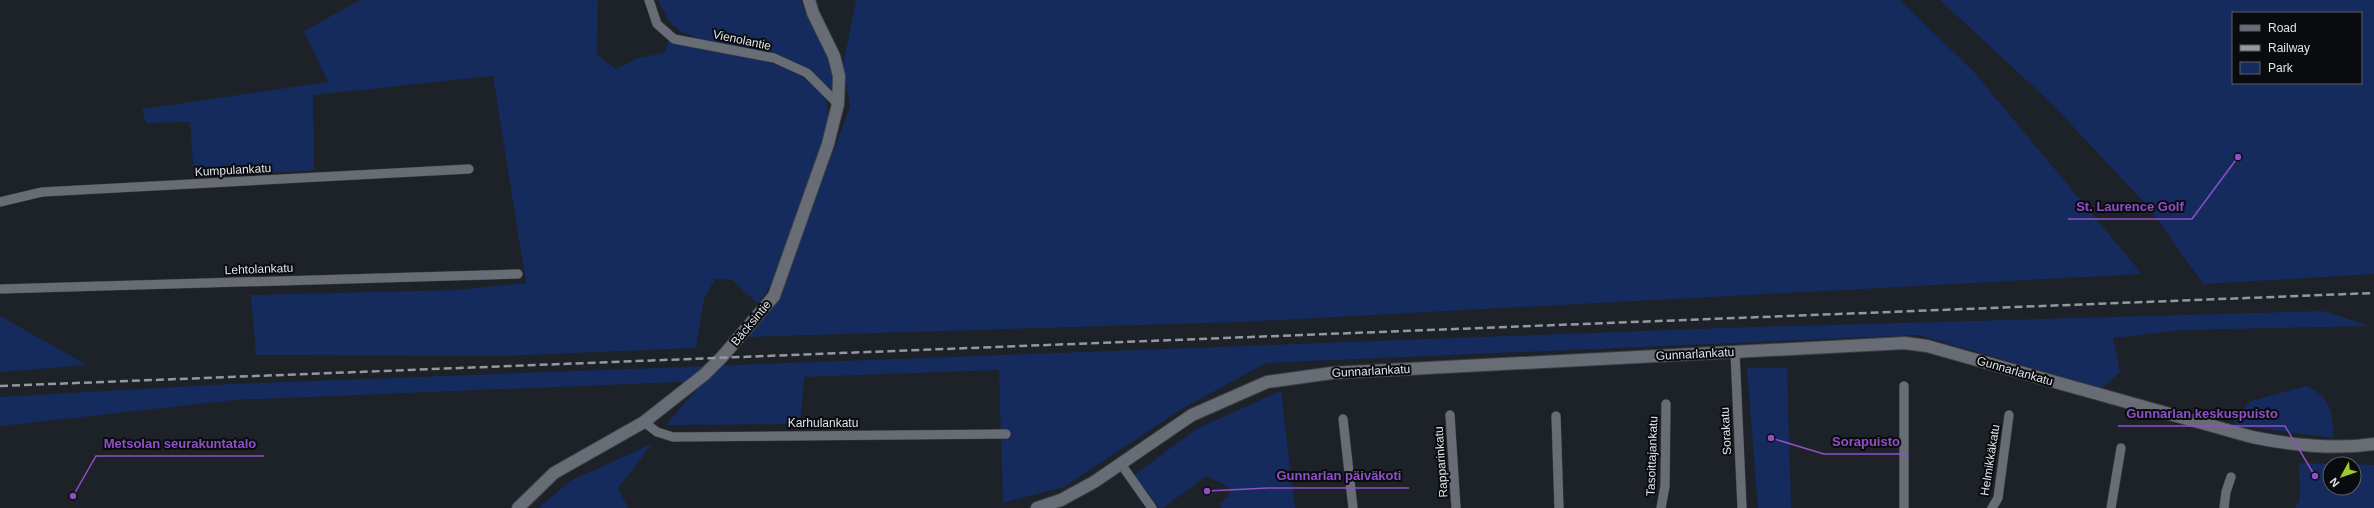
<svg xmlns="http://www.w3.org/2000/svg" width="2374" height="508" viewBox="0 0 2374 508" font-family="Arial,sans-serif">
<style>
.green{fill:#152b5d;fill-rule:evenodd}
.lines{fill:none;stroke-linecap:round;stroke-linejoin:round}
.street-casing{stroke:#3c3f44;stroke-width:10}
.secondary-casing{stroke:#3c3f44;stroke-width:14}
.street{stroke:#686d75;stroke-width:9}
.secondary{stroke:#686d75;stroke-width:12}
.rail{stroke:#95989e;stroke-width:2.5;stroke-dasharray:8 4;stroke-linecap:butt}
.labels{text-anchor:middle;stroke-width:4;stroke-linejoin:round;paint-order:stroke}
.street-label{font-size:12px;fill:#dfe2e7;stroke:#090b0e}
.leader{fill:none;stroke:#8f50c7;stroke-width:1.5}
.callout-dot{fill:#8f50c7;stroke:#090b0e;stroke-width:1.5}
.callout-label{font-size:13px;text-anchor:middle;font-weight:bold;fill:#8f50c7;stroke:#090b0e;stroke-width:4;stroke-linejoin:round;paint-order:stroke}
</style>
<rect width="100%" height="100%" fill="#1d2128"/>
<g class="green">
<path d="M 360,0 L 598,0 L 597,55 L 616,69 L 638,58 L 664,53 L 669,39 C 710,48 803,59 825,99 C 828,104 828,114 829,120 L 774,280 L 758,304 L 732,280 L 715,279 L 704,299 L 696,348 L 502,356 L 256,355 L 251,295 L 457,290 L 526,283 L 493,76 L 313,95 L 314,170 L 194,178 L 190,122 L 146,123 L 142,109 L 328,82 L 304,31 Z"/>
<path d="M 658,0 L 801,0 L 803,8 L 826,48 L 834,89 C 825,87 822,80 815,74 C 808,69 799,64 791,60 C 761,46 693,45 674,26 C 666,19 663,9 658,0 Z"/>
<polygon points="856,0 1900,0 1974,72 2142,274 1241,322 745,337 773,309 850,107 843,65"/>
<path d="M 1940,0 L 2374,0 L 2374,274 L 2203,284 L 2150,209 L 2052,104 ZM 2233,13 L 2361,13 L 2361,83 L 2233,83 Z"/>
<polygon points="2323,311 2371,326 2181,330 2113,338 2120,372 2102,388 1919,335 1266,363 1180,410 1064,487 1003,503 999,370 804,377 800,424 666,425 704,381 234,400 0,426 0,397 231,384 1721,328"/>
<polygon points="0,316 87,365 0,372"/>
<polygon points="1747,368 1787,368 1791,508 1758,508"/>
<path d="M 2306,386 C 2331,396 2333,414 2333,438 L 2235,425 L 2233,419 L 2251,401 Z"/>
<polygon points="1281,391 1295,508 1222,508 1219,504 1229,496 1229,487 1206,476 1163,508 1159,508 1134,475 1198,428"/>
<polygon points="652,444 618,488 628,508 538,508 572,480"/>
<polygon points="2299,463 2344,464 2330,464 2330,488 2354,488 2354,464 2374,465 2374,508 2295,508 2300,500"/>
</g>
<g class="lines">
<defs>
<g id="street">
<polyline points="649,0 657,24 674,39 774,58 807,73 838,104"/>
<polyline points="0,202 42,192 469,169"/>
<polyline points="0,289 518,274"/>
<polyline points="1735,352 1742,508"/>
<polyline points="1450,415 1456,508"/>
<polyline points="1556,416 1559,508"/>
<polyline points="1343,419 1353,508"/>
<polyline points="644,422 657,432 673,437 1006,434"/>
<polyline points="1121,464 1152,508"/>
<polyline points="1661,508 1665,486 1666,404"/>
<polyline points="1904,508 1904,386"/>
<polyline points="1992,508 1998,498 2009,415"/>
<polyline points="2111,508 2121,448"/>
<polyline points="2224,508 2226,492 2231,477"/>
</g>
<g id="secondary">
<polyline points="518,508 554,473 644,422 705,374 722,357 774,296 828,144 838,104 839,76 834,56 813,13 809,0"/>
<path d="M 1037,508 L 1061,500 L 1094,482 L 1192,415 L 1267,382 L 1332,373 L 1905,343 L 1927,346 L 2252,437 C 2291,445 2334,450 2374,444"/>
</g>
</defs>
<use href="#street" class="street-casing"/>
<use href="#secondary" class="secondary-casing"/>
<use href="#street" class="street"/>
<use href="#secondary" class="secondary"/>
<polyline class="rail" points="0,386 2374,293"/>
</g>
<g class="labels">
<g class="street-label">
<text transform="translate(742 40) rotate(12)" y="4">Vienolantie</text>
<text transform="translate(233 170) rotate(-3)" y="4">Kumpulankatu</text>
<text transform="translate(259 269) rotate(-2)" y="4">Lehtolankatu</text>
<text transform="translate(751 323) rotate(-50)" y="4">Bäcksintie</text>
<text transform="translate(1695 354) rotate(-3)" y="4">Gunnarlankatu</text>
<text transform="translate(1371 371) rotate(-3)" y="4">Gunnarlankatu</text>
<text transform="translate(2015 371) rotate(16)" y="4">Gunnarlankatu</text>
<text x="823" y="427">Karhulankatu</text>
<text transform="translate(1726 431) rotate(-93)" y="4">Sorakatu</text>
<text transform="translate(1652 456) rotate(-88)" y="4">Tasoittajankatu</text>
<text transform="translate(1990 460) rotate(-81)" y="4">Helmikkäkatu</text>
<text transform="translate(1441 462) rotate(-94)" y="4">Rapparinkatu</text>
</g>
</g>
<path class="leader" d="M2238 157L2192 219H2068M2315 476L2285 426H2118M1771 438L1824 454H1907M73 496L96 456H264M1207 491L1268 488H1409"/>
<g class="callout-dot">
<circle cx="2238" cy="157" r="4"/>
<circle cx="2315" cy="476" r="4"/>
<circle cx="1771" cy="438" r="4"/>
<circle cx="73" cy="496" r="4"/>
<circle cx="1207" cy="491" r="4"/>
</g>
<g class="callout-label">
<text x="2130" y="211">St. Laurence Golf</text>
<text x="2202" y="418">Gunnarlan keskuspuisto</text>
<text x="1866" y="446">Sorapuisto</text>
<text x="180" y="448">Metsolan seurakuntatalo</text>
<text x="1339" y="480">Gunnarlan päiväkoti</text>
</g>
<rect x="2232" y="12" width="130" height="72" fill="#090b0e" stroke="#5f6165"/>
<rect x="2240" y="25" width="20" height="6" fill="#686d75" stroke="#5f6165"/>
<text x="2268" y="32" font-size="12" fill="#dfe2e7">Road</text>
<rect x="2240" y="45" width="20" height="6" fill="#95989e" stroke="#5f6165"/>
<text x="2268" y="52" font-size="12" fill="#dfe2e7">Railway</text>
<rect x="2240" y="62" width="20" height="12" fill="#152b5d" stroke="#5f6165"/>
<text x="2268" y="72" font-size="12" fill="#dfe2e7">Park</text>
<g transform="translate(2342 476) rotate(230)"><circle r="19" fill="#090b0e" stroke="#5f6165"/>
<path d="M0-3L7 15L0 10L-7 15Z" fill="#9fca2c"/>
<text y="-6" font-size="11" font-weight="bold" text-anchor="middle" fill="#dfe2e7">N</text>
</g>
</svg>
